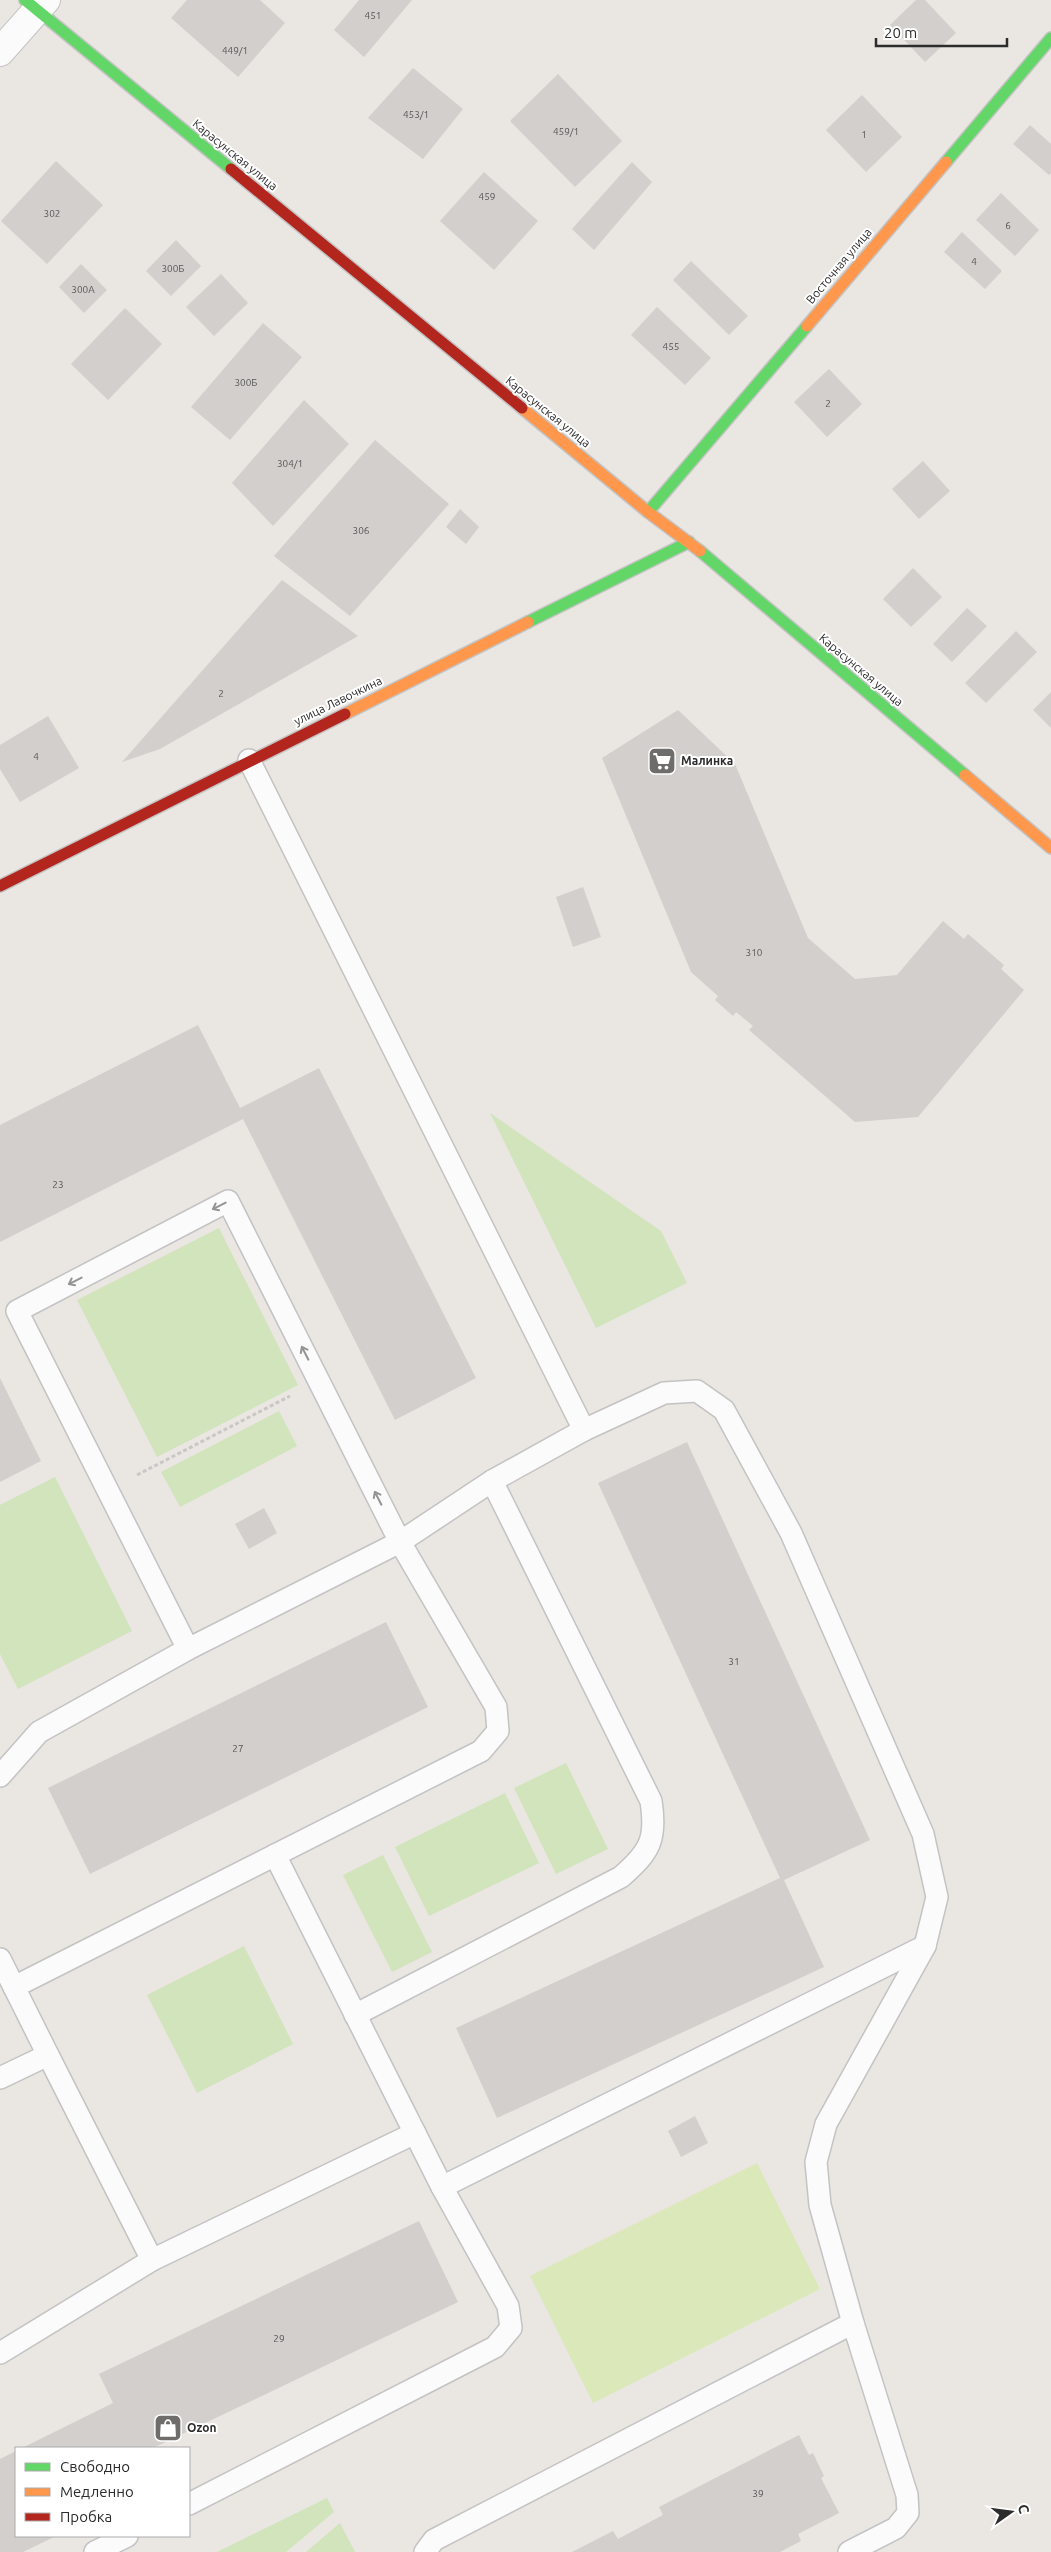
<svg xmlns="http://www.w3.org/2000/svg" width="1051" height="2552" viewBox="0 0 1051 2552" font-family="Ubuntu,sans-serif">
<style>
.green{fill:#d1e4bc}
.pitch{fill:#dbe8ba}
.building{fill:#d2cfcc}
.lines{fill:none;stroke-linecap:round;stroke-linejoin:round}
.lane-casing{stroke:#c3c3c3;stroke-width:24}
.street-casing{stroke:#c3c3c3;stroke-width:30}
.fast-casing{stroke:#c3c3c3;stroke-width:14}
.slow-casing{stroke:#c3c3c3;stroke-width:14}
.jam-casing{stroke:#c3c3c3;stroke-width:14}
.path{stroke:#c8c8c7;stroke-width:3;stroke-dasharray:4 2.5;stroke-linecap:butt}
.lane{stroke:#fcfbfb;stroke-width:21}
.street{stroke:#fcfbfb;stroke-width:28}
.fast{stroke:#63d668;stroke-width:11}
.slow{stroke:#ff974d;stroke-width:11}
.jam{stroke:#b3261e;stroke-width:11}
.oneway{stroke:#949494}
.labels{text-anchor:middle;stroke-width:4;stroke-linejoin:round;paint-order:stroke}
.number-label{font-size:10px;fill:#565655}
.street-label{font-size:12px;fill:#2c2c2c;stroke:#fff}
.poi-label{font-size:12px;font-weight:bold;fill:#2c2c2c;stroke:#fff;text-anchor:start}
</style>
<rect width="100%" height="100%" fill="#eae6e2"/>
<g class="green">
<polygon points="490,1113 661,1231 687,1283 596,1328"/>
<polygon points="219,1228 298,1385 157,1457 77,1300"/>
<polygon points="279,1411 297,1446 180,1507 161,1472"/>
<polygon points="55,1477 132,1631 18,1689 0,1654 0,1505"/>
<polygon points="566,1763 608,1849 556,1874 514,1788"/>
<polygon points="505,1793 539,1863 429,1916 395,1847"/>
<polygon points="383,1855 432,1952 392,1972 343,1875"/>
<polygon points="244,1946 293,2044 197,2093 147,1995"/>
<polygon points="327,2498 334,2512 286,2552 217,2552"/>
<polygon points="340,2523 355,2552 306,2552"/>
</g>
<polygon class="pitch" points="757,2163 820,2289 593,2403 530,2276"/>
<g class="building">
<polygon points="187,0 260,0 285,23 238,77 171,18"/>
<polygon points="359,0 412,0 364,57 334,30"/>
<polygon points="916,0 925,0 956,33 925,62 890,25"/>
<polygon points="413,68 463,109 423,159 368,118"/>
<polygon points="558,74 622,141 575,187 510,121"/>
<polygon points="862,95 902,137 866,172 826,130"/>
<polygon points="1030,125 1051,144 1051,173 1049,175 1013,144"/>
<polygon points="56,161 103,205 47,264 1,221"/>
<polygon points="632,162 652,182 594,250 572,229"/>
<polygon points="484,172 538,221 494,270 440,221"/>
<polygon points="1001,193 1039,230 1015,256 976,220"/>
<polygon points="962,232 1002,271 985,289 944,252"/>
<polygon points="176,240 201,266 171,296 146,271"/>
<polygon points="691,261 748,316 729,335 673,280"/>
<polygon points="81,264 107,290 84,313 59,287"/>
<polygon points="221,274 248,303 214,336 186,307"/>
<polygon points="657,307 711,358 685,385 631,335"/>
<polygon points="125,308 162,344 108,400 71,364"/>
<polygon points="263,323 302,357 230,440 191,407"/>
<polygon points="829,369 862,404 827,437 794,402"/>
<polygon points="304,400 349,444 273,526 232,483"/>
<polygon points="375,440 449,504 350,616 274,556"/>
<polygon points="923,461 950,491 919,519 892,489"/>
<polygon points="460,509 479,527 466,544 446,527"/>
<polygon points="913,568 942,597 911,627 883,599"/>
<polygon points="282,580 358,636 160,749 122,762"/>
<polygon points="967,608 987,626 952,662 933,644"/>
<polygon points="1016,631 1037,652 986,703 965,683"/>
<polygon points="1051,692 1051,728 1033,710"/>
<polygon points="678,710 735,764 808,938 855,979 897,975 943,921 964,939 968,934 1004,965 1001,969 1024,990 918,1117 855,1122 749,1030 753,1026 736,1012 733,1016 715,1000 718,996 691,972 602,758"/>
<polygon points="48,716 79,768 20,802 0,769 0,745"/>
<polygon points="583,887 601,937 573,947 556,897"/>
<polygon points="198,1025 240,1108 319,1068 476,1378 395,1420 243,1119 0,1242 0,1125"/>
<polygon points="0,1378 41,1461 0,1482"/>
<polygon points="687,1442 870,1840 784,1880 824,1967 497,2118 456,2028 780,1878 598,1483"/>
<polygon points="264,1508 277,1533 249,1549 235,1524"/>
<polygon points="386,1622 428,1707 90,1874 48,1788"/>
<polygon points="695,2116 708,2143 681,2157 668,2131"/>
<polygon points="419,2221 458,2302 153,2448 22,2448 113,2403 99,2374"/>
<polygon points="799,2435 809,2455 813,2453 824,2476 821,2478 839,2513 798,2534 801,2541 780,2552 572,2552 613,2531 618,2539 663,2515 659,2507"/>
<polygon points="16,2451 16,2536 56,2536 23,2552 0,2552 0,2459"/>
</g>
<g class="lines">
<defs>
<g id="lane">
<polyline points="249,760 584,1430"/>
<polyline points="0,1776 39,1732 188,1649 400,1542 492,1481 584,1430 664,1393 697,1391 724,1410 791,1533 923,1834 937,1897 925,1946 826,2124 816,2162 820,2205 853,2323 907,2495 908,2513 896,2528 849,2552"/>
<polyline points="0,1959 48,2055 0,2078"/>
<polyline points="14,1987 481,1751 498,1731 496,1707 400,1542 228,1201 17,1311 188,1649"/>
<path d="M 355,2015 L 621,1877 C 650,1852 657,1839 651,1801 L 492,1481"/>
<polyline points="48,2055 152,2260"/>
<polyline points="442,2187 925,1946"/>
<polyline points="0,2353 152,2260 415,2133"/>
<polyline points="189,2504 495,2347 511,2328 508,2306 442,2187 275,1855"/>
<polyline points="95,2552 127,2536"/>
<polyline points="425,2552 434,2540 853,2323"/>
</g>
<polyline id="street" points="0,52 46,0"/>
<g id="fast">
<polyline points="25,0 231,169"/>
<polyline points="946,162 1051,38"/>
<polyline points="648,512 807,326"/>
<polyline points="700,551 965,775"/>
<polyline points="528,622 689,542"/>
</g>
<g id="slow">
<polyline points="807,326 946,162"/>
<polyline points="522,408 648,512 700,551"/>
<polyline points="345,714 528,622"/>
<polyline points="965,775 1051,848"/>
</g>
<g id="jam">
<polyline points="231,169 522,408"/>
<polyline points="0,886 345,714"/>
</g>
</defs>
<use href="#lane" class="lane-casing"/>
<use href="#street" class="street-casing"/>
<use href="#fast" class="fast-casing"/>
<use href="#slow" class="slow-casing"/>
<use href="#jam" class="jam-casing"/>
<polyline class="path" points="137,1475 290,1396"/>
<use href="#lane" class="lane"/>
<use href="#street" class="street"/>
<use href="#fast" class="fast"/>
<use href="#slow" class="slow"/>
<use href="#jam" class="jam"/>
</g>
<defs><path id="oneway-shaft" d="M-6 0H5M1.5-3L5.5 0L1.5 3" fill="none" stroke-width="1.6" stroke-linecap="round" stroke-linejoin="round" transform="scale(1.25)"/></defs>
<g class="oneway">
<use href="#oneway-shaft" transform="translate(219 1206) rotate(153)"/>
<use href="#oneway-shaft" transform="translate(75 1281) rotate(153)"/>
<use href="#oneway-shaft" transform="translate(305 1353) rotate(-117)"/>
<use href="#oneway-shaft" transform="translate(378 1498) rotate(-117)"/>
</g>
<defs>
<symbol id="supermarket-square" viewBox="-11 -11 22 22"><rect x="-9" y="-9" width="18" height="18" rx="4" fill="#6e6d6c" stroke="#fff"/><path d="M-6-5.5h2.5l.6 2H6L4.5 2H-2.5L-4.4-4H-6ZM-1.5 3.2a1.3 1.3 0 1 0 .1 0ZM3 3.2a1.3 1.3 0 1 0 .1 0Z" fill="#fff"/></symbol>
<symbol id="shop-square" viewBox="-11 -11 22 22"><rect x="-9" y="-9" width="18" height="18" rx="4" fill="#6e6d6c" stroke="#fff"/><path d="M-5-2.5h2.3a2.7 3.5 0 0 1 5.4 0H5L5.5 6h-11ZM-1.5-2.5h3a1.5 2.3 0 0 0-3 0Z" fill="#fff"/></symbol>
</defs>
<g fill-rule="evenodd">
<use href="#supermarket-square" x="646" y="745" width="32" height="32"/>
<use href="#shop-square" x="152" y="2412" width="32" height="32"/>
</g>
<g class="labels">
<g class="number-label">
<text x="373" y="19">451</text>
<text x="235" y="54">449/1</text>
<text x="416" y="118">453/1</text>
<text x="566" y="135">459/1</text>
<text x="864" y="138">1</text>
<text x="487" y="200">459</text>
<text x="52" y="217">302</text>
<text x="1008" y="229">6</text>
<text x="974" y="265">4</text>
<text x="173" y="272">300Б</text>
<text x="83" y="293">300А</text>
<text x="671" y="350">455</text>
<text x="246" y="386">300Б</text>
<text x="828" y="407">2</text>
<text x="290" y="467">304/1</text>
<text x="361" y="534">306</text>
<text x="221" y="697">2</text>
<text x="36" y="760">4</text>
<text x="754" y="956">310</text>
<text x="58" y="1188">23</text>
<text x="734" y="1665">31</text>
<text x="238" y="1752">27</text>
<text x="279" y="2342">29</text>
<text x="758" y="2497">39</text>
</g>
<g class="street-label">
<text transform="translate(235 155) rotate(39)" y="4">Карасунская улица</text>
<text transform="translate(839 266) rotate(-50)" y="4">Восточная улица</text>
<text transform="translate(548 412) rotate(39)" y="4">Карасунская улица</text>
<text transform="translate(861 670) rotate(40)" y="4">Карасунская улица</text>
<text transform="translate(338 701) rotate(-26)" y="4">улица Лавочкина</text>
</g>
<g class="poi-label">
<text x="681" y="765">Малинка</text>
<text x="187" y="2432">Ozon</text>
</g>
</g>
<rect x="15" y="2447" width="175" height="90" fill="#ffffff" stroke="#ababab"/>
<rect x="25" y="2463" width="25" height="8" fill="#63d668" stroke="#ababab"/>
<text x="60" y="2472" font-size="15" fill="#2c2c2c">Свободно</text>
<rect x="25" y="2488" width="25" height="8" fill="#ff974d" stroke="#ababab"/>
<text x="60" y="2497" font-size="15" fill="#2c2c2c">Медленно</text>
<rect x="25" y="2513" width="25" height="8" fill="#b3261e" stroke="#ababab"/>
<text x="60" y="2522" font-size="15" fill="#2c2c2c">Пробка</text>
<g transform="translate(1011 2512) rotate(76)" stroke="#ffffff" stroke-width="4" paint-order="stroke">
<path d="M0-4L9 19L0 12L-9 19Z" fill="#2c2c2c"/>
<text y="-8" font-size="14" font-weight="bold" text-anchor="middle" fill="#2c2c2c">С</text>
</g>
<path d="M876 38v8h131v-8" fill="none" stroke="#2c2c2c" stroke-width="2.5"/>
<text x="884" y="38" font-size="15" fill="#2c2c2c" stroke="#ffffff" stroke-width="4" paint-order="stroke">20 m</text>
</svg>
